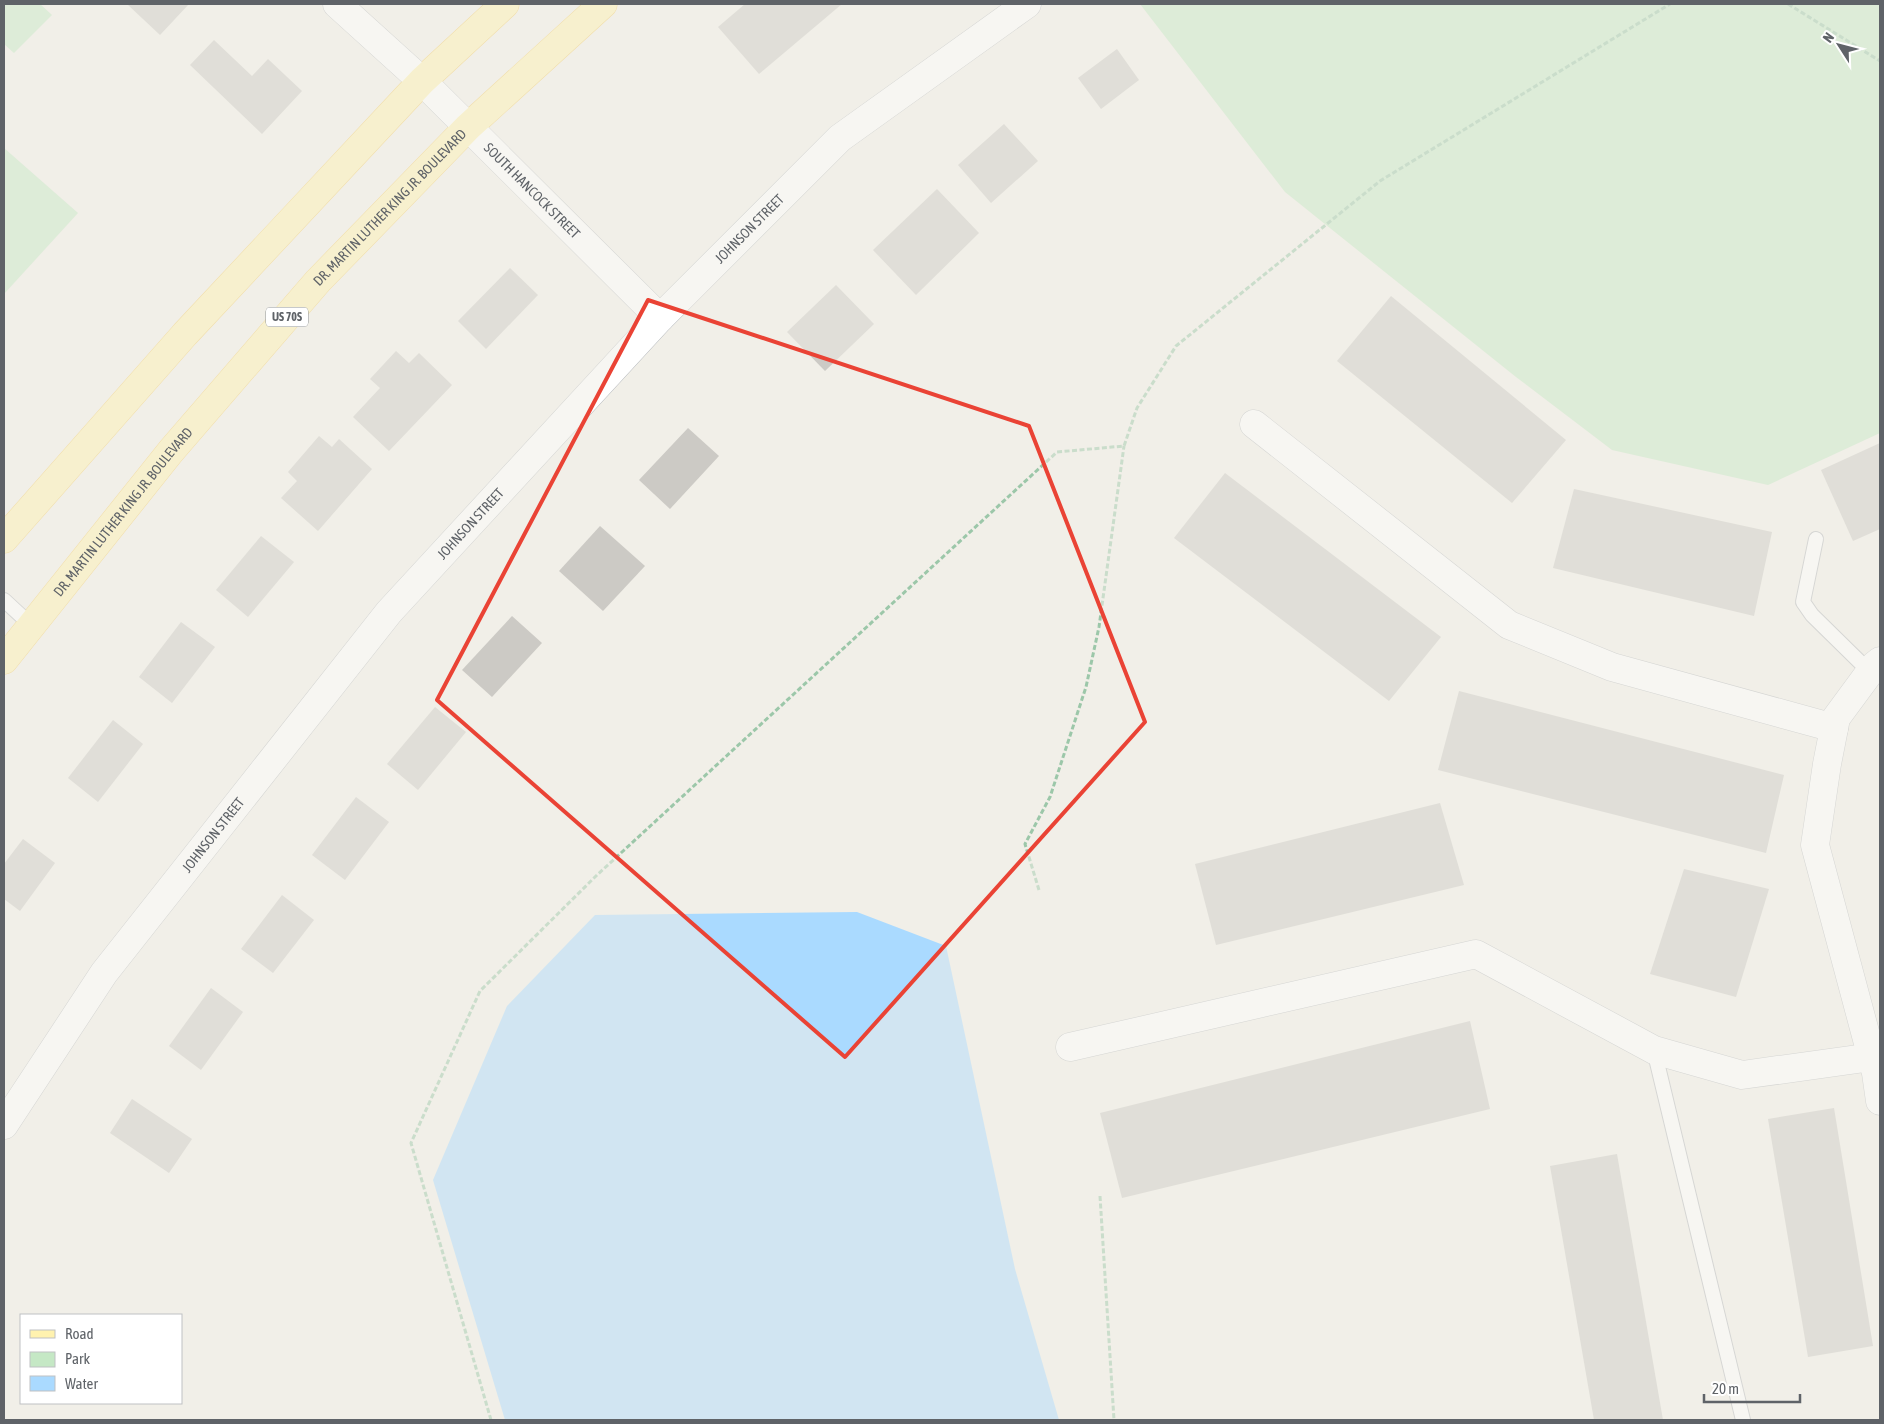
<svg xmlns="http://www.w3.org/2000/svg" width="1884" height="1424" viewBox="0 0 1884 1424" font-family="'Asap Condensed',sans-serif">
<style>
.green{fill:#c5e8c5}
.water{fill:#aadaff}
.building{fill:#cccac5}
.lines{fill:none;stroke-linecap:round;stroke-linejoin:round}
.lane-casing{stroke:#b5b8bc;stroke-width:16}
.street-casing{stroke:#b5b8bc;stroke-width:29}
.primary-casing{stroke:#f2c960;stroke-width:29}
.path{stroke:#9cc7a9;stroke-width:3;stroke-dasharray:5 2.5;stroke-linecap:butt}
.lane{stroke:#fff;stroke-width:14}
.street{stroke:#fff;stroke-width:28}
.primary{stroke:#fff2af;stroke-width:28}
.marked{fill:none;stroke:#ea4335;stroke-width:4;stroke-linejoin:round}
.labels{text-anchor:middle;stroke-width:5;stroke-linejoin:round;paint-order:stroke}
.shield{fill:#fff;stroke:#8f9295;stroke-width:1}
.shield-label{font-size:12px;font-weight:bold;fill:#5f6368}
.street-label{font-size:14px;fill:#5f6368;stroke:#fff}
</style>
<rect width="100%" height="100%" fill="#f1efe8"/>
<g class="green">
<polygon points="4,4 40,4 52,15 14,53 4,44"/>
<polygon points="1140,4 1880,4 1880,433 1768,485 1612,450 1516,377 1285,192"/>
<polygon points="4,148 78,213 4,294"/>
</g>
<polygon class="water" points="857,912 946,946 1015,1269 1059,1420 505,1420 433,1180 507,1006 595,915"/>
<g class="building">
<polygon points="127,4 189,4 160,35"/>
<polygon points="745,4 842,4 759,74 718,27"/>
<polygon points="214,40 252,76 268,59 302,91 262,134 190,65"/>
<polygon points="1117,49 1139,80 1101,109 1078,78"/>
<polygon points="1004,124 1038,161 991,203 958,165"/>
<polygon points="937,189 979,233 916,295 873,250"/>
<polygon points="510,268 538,295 486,349 458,321"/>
<polygon points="836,285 874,324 825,371 787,332"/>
<polygon points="1391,296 1566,440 1512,503 1337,361"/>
<polygon points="396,351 409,363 419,353 452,385 389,451 353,417 380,388 370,379"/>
<polygon points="688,428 719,456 670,509 639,480"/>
<polygon points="319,436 332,447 339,439 372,469 318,531 281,498 297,481 288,472"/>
<polygon points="1880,443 1880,529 1853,541 1821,470"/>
<polygon points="1225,473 1441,637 1389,701 1174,538"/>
<polygon points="1574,489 1772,532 1754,616 1553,568"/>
<polygon points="600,526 645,566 603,611 559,571"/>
<polygon points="261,536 294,562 248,617 216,590"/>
<polygon points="512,616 542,643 492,697 462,670"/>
<polygon points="181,622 215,647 172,703 139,677"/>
<polygon points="1459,691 1784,775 1766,853 1438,770"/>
<polygon points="435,707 466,732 418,790 387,764"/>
<polygon points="113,720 143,744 98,802 68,778"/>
<polygon points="356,797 389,822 345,880 312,855"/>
<polygon points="1440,803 1464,885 1216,945 1195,864"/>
<polygon points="23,839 55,863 20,911 4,899 4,864"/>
<polygon points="1684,869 1769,889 1736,997 1650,974"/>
<polygon points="282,895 314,920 273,973 241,949"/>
<polygon points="211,988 243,1012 201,1070 169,1046"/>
<polygon points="1470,1021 1490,1109 1122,1198 1100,1113"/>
<polygon points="132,1099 192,1139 169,1173 110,1133"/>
<polygon points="1834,1108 1873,1346 1808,1357 1768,1119"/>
<polygon points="1617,1154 1663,1420 1594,1420 1550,1166"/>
</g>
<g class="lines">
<defs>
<g id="lane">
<polyline points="1816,539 1803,602 1812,615 1870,672"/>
<polyline points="4,600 31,625"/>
<polyline points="1654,1050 1743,1420"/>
</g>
<g id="street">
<path id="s1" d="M 337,4 L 422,81 L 660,318"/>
<polyline points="1254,424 1509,625 1612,667 1834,728"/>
<polyline points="1880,661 1875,665 1836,718 1827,764 1815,845 1876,1073 1880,1101"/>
<polyline points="1070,1047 1476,954 1654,1050 1742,1075 1872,1057"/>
<path id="s2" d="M 4,1125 L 104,973 L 389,612 L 660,318 L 840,138 L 1027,4"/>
</g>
<g id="primary">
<polyline points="4,539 185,334 422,81 505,4"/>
<path id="s3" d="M 4,660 L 171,451 L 318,281 L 468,127 L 603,4"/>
</g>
</defs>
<use href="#lane" class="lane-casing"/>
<use href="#street" class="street-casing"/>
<use href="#primary" class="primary-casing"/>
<g class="path">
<polyline points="1788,4 1880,61"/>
<polyline points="1039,890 1025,844 1050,797 1086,687 1099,627 1124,446"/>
<polyline points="1100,1196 1114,1420"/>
<polyline points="491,1420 411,1143 480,991 597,875 1057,452 1124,446 1137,408 1176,346 1380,181 1670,4"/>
</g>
<use href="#lane" class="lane"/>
<use href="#street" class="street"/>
<use href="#primary" class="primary"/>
</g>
<path d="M0 0H1884V1424H0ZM 648,300 L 1029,426 L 1145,722 L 845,1057 L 437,700 Z" fill="#f1efe8" fill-opacity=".55" fill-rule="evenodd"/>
<path class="marked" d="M 648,300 L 1029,426 L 1145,722 L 845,1057 L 437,700 Z"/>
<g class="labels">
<rect class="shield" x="266" y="307.5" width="42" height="19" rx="4"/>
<g class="shield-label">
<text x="287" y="321">US 70S</text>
</g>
<g class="street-label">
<text dy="5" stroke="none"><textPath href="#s1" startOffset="270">SOUTH HANCOCK STREET</textPath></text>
<text dy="5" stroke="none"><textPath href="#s3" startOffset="595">DR. MARTIN LUTHER KING JR. BOULEVARD</textPath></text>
<text dy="5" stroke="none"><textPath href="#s2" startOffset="1168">JOHNSON STREET</textPath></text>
<text dy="5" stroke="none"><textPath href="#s3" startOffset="190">DR. MARTIN LUTHER KING JR. BOULEVARD</textPath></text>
<text dy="5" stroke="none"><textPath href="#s2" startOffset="762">JOHNSON STREET</textPath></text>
<text dy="5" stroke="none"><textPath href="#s2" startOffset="358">JOHNSON STREET</textPath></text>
</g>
</g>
<rect width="1884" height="1424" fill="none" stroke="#5f6368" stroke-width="10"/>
<rect x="20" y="1314" width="162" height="90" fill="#ffffff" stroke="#bfc1c3"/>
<rect x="30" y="1330" width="25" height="8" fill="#fff2af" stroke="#bfc1c3"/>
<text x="65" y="1339" font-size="15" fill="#5f6368">Road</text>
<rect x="30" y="1352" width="25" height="15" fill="#c5e8c5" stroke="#bfc1c3"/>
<text x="65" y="1364" font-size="15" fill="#5f6368">Park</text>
<rect x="30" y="1376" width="25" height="15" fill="#aadaff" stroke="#bfc1c3"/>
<text x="65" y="1389" font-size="15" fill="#5f6368">Water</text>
<g transform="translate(1839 45) rotate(306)" stroke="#ffffff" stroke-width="4" paint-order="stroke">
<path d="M0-4L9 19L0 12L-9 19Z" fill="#5f6368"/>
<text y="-8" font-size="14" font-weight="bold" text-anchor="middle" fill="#5f6368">N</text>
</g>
<path d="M1704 1394v8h96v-8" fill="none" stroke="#5f6368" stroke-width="2.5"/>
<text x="1712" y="1394" font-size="15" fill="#5f6368" stroke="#ffffff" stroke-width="4" paint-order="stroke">20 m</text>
</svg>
